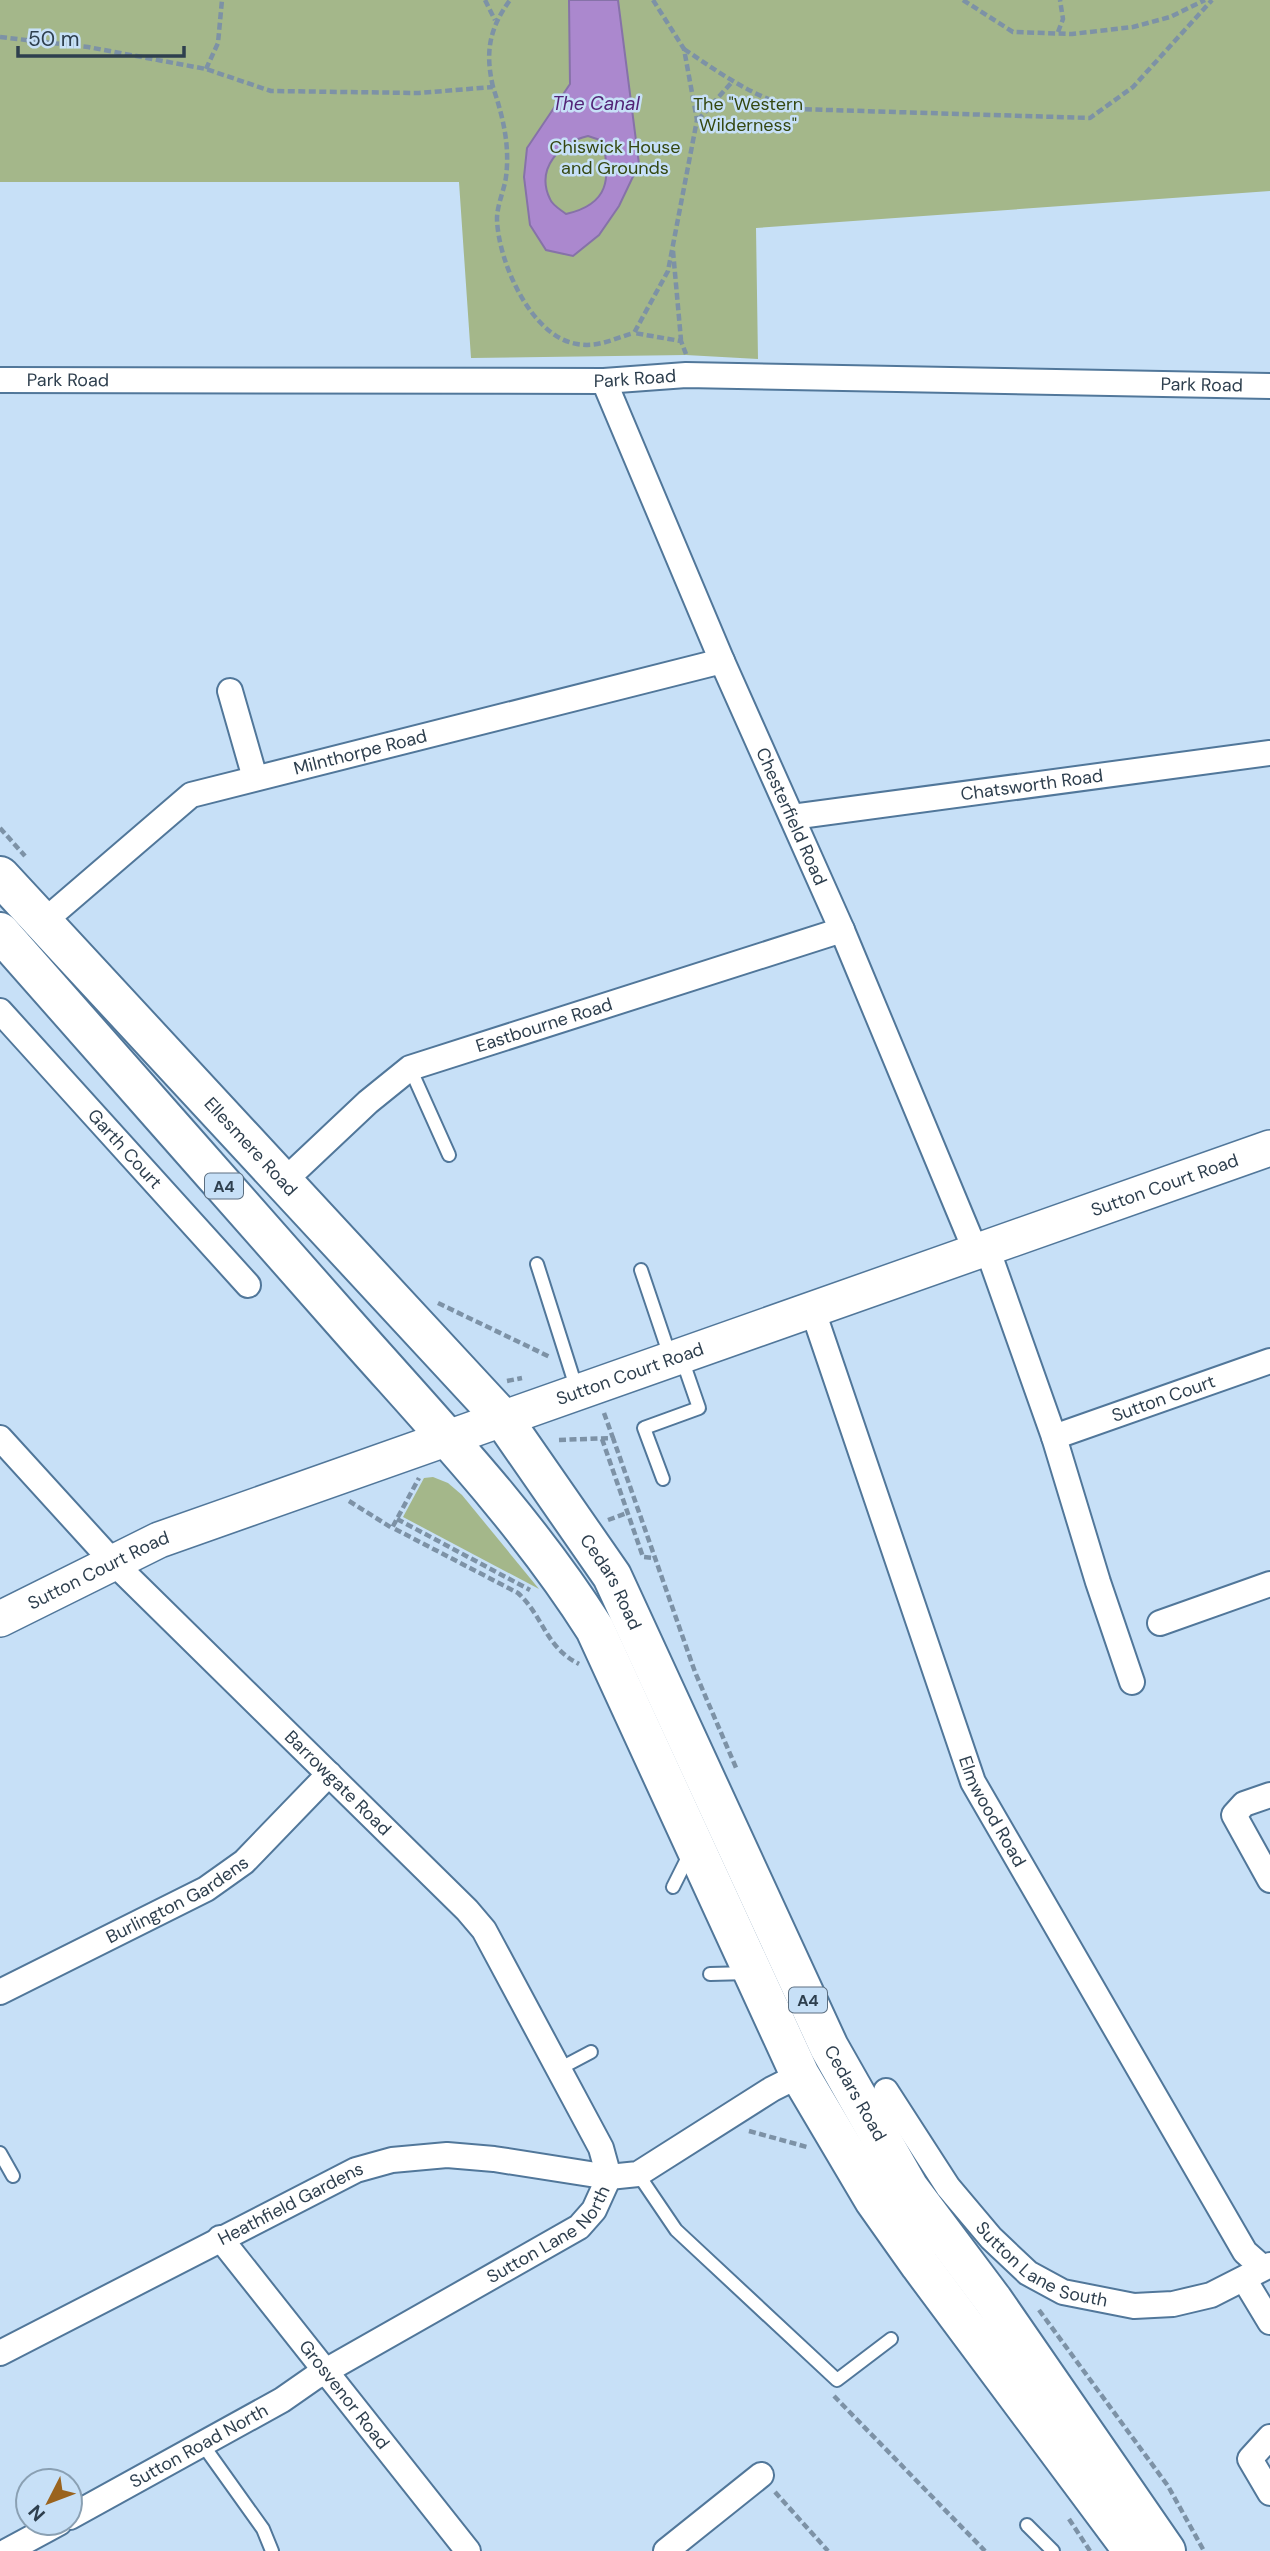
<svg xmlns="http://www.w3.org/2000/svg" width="1270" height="2551" viewBox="0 0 1270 2551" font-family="'DM Sans',sans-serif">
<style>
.green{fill:#a4b78a}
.water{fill:#ab88ce;stroke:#8672a8;stroke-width:2;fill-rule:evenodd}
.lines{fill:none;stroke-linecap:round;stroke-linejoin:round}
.lane-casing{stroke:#51779a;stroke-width:16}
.street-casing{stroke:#51779a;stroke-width:28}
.secondary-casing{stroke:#51779a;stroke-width:38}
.highway-casing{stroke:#51779a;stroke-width:42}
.path{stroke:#7d92a6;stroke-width:4.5;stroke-dasharray:7 3.5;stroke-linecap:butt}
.lane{stroke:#fff;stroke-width:12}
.street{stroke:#fff;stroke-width:24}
.secondary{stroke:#fff;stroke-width:35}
.highway{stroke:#fff;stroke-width:38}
.labels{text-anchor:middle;stroke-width:5;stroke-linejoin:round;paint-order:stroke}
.shield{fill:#c7e0f7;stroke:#5c6f81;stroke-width:2}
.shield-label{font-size:16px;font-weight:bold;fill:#2e3f4e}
.park-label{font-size:18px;fill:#344710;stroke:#c7e0f7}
.street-label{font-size:18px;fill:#2e3f4e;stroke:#c7e0f7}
.water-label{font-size:19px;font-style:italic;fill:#522376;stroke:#c7e0f7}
</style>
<rect width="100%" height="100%" fill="#c7e0f7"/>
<g class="green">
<polygon points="0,0 1270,0 1270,191 756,228 758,359 686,355 471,358 459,182 0,182"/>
<polygon points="433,1477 448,1483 462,1495 539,1589 403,1517 424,1478"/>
</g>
<path class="water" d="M 569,0 L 618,0 L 639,164 L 619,206 L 599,235 L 573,256 L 546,250 L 530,225 L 524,177 L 527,148 L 570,84 ZM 588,136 L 603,141 C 610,179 610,204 566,214 C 561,210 552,205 550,199 C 535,168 561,142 588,136 Z"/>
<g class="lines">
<defs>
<g id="lane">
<polyline points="410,1068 449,1155"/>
<polyline points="537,1264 577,1390"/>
<polyline points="641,1270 671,1359"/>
<polyline points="663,1479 644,1428 699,1408 681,1356"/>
<polyline points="673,1887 690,1853"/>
<polyline points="710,1974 749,1973"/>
<polyline points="557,2070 591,2052"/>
<polyline points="0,2153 13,2176"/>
<polyline points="638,2174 676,2230 837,2380 891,2339"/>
<polyline points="203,2445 263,2529 272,2551"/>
<polyline points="1027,2525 1053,2551"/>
</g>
<g id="street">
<path id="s1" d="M 0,380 L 604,381 L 686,375 L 1270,386"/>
<path id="s2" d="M 604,381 L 722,661 L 842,930 L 976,1252"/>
<polyline points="230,691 255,778"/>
<path id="s3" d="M 792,817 L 1270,753"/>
<path id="s4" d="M 42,923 L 191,795 L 722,661"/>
<path id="s5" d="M 0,1011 L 248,1285"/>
<path id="s6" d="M 282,1183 L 368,1102 L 410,1068 L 842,930"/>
<polyline points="987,1248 1054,1437 1098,1582 1132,1682"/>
<path id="s7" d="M 813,1311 L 973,1782 L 1245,2252 L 1262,2267"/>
<path id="s8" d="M 1054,1437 L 1270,1361"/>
<path id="s9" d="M 0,1438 L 113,1562 L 467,1910 L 484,1930 L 601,2148 L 609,2177"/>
<polyline points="1160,1623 1270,1584"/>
<polyline points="1270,1795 1244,1804 1234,1815 1270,1880"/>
<path id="s10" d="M 0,1992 L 206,1889 L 244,1862 L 329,1774"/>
<path id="s11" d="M 886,2091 L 948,2187 L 991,2238 L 1028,2273 L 1063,2292 L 1134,2306 L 1173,2304 L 1211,2295 L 1270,2265"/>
<path id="s12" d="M 220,2238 L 468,2551"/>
<polyline points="1244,2279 1270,2322"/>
<path id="s13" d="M 0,2353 L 356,2170 L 392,2160 L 447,2155 L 494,2159 L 609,2177 L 638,2174 L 772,2089 L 800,2075"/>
<polyline points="1270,2437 1250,2459 1270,2493"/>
<path id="s14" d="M 70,2517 L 282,2400 L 315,2377 L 579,2227 L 594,2210 L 609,2177"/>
<polyline points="7,2551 59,2523"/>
<polyline points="666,2551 761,2475"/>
</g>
<g id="secondary">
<path id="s15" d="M 0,1619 L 159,1540 L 1270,1148"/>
</g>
<g id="highway">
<path id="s16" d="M 0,876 L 503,1419 L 612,1576 L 829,2047 L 909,2188 L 993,2300 L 1166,2551"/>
<path d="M 0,932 C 117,1065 234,1197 351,1330 C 436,1426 526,1520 595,1629 L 800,2075 L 874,2200 L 920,2265 L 1133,2551"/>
</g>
</defs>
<use href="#lane" class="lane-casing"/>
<use href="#street" class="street-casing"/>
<use href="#secondary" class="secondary-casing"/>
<use href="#highway" class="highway-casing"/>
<g class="path">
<polyline points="485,0 495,20"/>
<polyline points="653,0 684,49 697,120 668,271 634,333 681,341 686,354"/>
<polyline points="963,0 1013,32 1072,34 1133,27 1170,17 1205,0"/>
<polyline points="1058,32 1063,19 1060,0"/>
<path d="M 0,37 L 88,47 L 206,69 L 271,91 L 419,93 L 493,87 C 503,117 510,145 506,177 C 504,191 497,205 497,219 C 498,261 531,337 577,344 C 598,348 615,338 634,333"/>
<path d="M 684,49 C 721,74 753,97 797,109 L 1090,118 L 1133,87 L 1212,0"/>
<polyline points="206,69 218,43 222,0"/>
<path d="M 493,87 C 485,52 489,29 510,0"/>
<polyline points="698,120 732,82"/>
<polyline points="673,251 681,340"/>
<polyline points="0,828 25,856"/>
<polyline points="438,1303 550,1357"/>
<polyline points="507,1381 522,1378"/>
<polyline points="604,1413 613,1438"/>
<polyline points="602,1439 643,1557 654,1558"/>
<polyline points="559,1440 613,1438 695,1672 737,1770"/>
<polyline points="349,1501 392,1528 419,1478"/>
<polyline points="397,1519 530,1590"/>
<polyline points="608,1520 627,1513"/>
<path d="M 395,1529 L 518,1593 C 544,1617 545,1647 579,1664"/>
<polyline points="749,2131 807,2147"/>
<polyline points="1039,2310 1168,2486 1204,2551"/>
<polyline points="834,2396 985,2551"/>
<polyline points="775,2492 828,2551"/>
<polyline points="1069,2519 1090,2551"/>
</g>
<use href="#lane" class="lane"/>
<use href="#street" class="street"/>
<use href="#secondary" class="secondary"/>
<use href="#highway" class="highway"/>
</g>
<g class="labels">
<g class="shield">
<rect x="205" y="1173.5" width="38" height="25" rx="5"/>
<rect x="789" y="1987.5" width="38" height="25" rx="5"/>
</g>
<g class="shield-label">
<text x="224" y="1192">A4</text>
<text x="808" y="2006">A4</text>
</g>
<g class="park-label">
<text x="748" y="110">The "Western<tspan x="748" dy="21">Wilderness"</tspan></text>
<text x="615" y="153">Chiswick House<tspan x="615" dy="21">and Grounds</tspan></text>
</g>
<g class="street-label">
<text dy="6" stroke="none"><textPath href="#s1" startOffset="635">Park Road</textPath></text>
<text dy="6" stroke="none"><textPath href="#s1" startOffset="68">Park Road</textPath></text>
<text dy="6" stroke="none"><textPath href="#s1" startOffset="1202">Park Road</textPath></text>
<text dy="6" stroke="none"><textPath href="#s4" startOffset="371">Milnthorpe Road</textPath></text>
<text dy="6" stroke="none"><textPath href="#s3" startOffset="242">Chatsworth Road</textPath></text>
<text dy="6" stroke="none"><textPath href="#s2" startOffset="474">Chesterfield Road</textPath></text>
<text dy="6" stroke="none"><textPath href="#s6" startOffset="313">Eastbourne Road</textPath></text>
<text dy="6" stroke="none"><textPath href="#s5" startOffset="186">Garth Court</textPath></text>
<text dy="6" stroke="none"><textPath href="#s16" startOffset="369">Ellesmere Road</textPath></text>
<text dy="6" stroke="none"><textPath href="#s15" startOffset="1244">Sutton Court Road</textPath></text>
<text dy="6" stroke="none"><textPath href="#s15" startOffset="677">Sutton Court Road</textPath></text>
<text dy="6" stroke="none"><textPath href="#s8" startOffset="116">Sutton Court</textPath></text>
<text dy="6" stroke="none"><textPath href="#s15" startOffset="110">Sutton Court Road</textPath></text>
<text dy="6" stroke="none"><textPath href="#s16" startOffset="936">Cedars Road</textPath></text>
<text dy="6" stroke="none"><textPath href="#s9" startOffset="483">Barrowgate Road</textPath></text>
<text dy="6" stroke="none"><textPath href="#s7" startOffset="532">Elmwood Road</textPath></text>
<text dy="6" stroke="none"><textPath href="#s10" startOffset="200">Burlington Gardens</textPath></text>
<text dy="6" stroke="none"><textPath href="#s16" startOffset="1503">Cedars Road</textPath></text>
<text dy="6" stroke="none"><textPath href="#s13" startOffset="327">Heathfield Gardens</textPath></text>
<text dy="6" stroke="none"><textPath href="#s14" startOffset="558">Sutton Lane North</textPath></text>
<text dy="6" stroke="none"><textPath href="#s11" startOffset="240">Sutton Lane South</textPath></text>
<text dy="6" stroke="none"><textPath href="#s12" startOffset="200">Grosvenor Road</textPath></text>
<text dy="6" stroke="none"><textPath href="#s14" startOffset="147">Sutton Road North</textPath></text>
</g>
<g class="water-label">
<text x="596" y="110">The Canal</text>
</g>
</g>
<g transform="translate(49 2502) rotate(228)"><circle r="33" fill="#c7e0f7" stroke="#8aa0b3" stroke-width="2"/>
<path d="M0-5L12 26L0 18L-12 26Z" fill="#9a631e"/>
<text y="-10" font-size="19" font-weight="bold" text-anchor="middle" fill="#2e3f4e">N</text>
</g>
<path d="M18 46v10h166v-10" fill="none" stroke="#2e3f4e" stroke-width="3.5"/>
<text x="28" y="46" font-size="21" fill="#2e3f4e" stroke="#c7e0f7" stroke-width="5" paint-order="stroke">50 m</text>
</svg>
